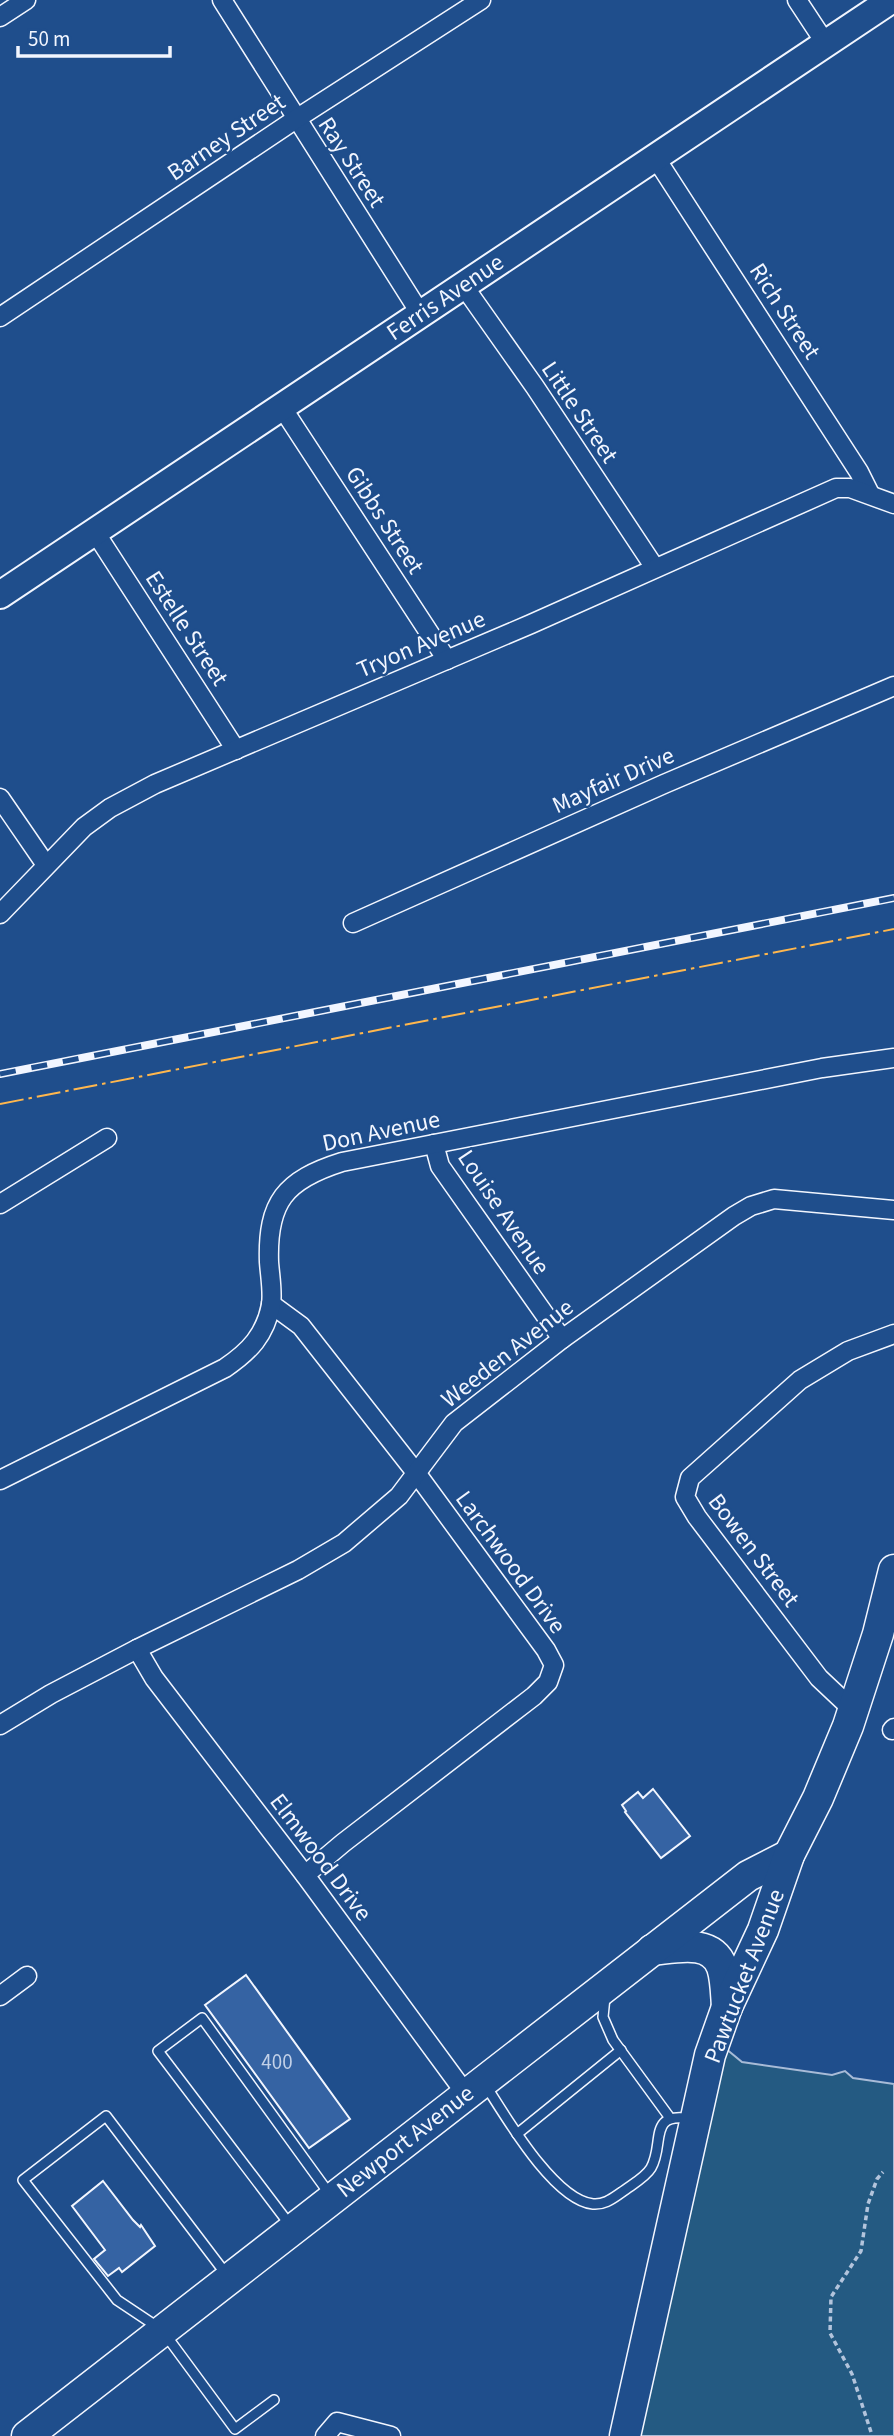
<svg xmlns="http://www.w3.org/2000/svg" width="894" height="2436" viewBox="0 0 894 2436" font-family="'Source Sans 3',sans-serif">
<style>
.green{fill:#245a82;stroke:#a8bbd7;stroke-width:2}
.building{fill:#3563a3;stroke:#f2f6ff;stroke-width:2}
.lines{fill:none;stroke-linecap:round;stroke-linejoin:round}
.lane-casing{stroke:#f2f6ff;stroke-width:12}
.street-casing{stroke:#f2f6ff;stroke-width:21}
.secondary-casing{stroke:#f2f6ff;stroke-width:30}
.primary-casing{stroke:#f2f6ff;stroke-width:33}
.path{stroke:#b3c4dc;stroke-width:3.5;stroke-dasharray:5 3.5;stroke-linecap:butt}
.lane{stroke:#1f4e8c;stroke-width:9}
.street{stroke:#1f4e8c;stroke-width:18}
.secondary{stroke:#1f4e8c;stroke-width:26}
.primary{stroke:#1f4e8c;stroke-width:30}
.rail-casing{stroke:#f2f6ff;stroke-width:8}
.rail{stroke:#1f4e8c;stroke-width:5;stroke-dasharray:16;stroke-linecap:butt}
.power{stroke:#ffb74d;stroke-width:2;stroke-dasharray:24 5 3.5 5;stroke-linecap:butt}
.labels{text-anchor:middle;stroke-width:5;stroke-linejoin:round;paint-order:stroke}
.number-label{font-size:21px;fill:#c3d1e8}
.street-label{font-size:24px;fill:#f2f6ff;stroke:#1f4e8c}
</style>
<rect width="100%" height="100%" fill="#1f4e8c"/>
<polygon class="green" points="725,2048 742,2062 832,2075 845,2071 853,2078 894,2084 894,2436 623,2436"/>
<g class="building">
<polygon points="653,1789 690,1836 661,1858 625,1812 626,1811 622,1805 638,1792 643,1798"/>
<polygon points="246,1975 350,2119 309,2148 205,2005"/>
<polygon points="103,2181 133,2220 140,2227 141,2225 155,2246 122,2272 119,2268 108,2276 94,2259 105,2250 72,2206"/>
</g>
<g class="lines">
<defs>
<g id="lane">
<polyline points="605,1997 603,2017 613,2040 670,2118"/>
<path d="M 486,2086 C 506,2117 554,2200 593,2204 C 605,2205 613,2198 622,2192 C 631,2185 645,2178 651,2168 C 665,2144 647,2111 691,2119"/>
<polyline points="517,2134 621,2050"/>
<polyline points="290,2225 158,2051 202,2018 331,2196"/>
<polyline points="226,2274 106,2116 23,2180 117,2300 162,2330 235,2429 274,2400"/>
</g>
<g id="street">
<polyline points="222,0 420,313"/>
<polyline points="797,0 826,44"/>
<polyline points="0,17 26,0"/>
<polyline points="655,157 859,472 870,494"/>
<polyline points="463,285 535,387 655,568"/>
<polyline points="0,317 296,119 481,0"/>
<polyline points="281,406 447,660"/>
<polyline points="95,532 236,750"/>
<polyline points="0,798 46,865"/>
<polyline points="0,914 84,827 110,808 155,784 531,624 836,488 850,488 894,504"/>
<polyline points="353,923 664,784 894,686"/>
<polyline points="434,1144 440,1166 562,1339"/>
<polyline points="0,1204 107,1138"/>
<polyline points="271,1304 301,1326 417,1474 546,1650 554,1665 548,1682 534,1696 343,1843 305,1875"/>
<path d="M 0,1480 L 225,1368 C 250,1351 265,1335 271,1305 C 273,1292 270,1276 269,1262 C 267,1202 285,1180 342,1162 L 822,1068 L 894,1058"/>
<polyline points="137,1649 154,1678 305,1875 466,2094"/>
<polyline points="853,1710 819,1678 697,1517 685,1497 690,1478 800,1380 848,1351 894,1334"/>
<polyline points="0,1725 51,1694 137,1649 298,1570 344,1543 399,1496 454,1423 562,1339 734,1216 751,1206 774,1199 894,1210"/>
<polyline points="892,1730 894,1728"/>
<polyline points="0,1996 27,1976"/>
<polyline points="325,2436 337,2422 391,2436"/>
</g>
<polyline id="secondary" points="0,595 891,0"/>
<g id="primary">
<path d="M 652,1950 C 675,1948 712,1938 722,1967 C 726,1979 726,1994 727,2007"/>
<polyline points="27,2436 748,1876 789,1855"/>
<polyline points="625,2436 710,2055 727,2007 763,1930 789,1855 818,1798 848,1726 878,1634 894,1570"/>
</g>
</defs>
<use href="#lane" class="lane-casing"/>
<use href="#street" class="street-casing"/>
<use href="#secondary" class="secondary-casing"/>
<use href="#primary" class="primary-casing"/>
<polyline class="path" points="871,2432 852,2374 830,2333 831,2297 861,2251 868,2204 877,2179 883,2172"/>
<use href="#lane" class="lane"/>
<use href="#street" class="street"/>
<use href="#secondary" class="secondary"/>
<use href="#primary" class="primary"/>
<defs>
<polyline id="rail" points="0,1074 894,898"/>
</defs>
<use href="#rail" class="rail-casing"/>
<use href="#rail" class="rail"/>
<polyline class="power" points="0,1104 894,929"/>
</g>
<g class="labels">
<g class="number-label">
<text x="277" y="2069">400</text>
</g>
<g class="street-label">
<text transform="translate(226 137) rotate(-34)" y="8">Barney Street</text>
<text transform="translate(352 162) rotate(57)" y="8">Ray Street</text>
<text transform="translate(445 297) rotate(-34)" y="8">Ferris Avenue</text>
<text transform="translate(785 311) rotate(57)" y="8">Rich Street</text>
<text transform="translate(580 412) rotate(56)" y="8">Little Street</text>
<text transform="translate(385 520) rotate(57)" y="8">Gibbs Street</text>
<text transform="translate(187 628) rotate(57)" y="8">Estelle Street</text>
<text transform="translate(421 644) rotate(-23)" y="8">Tryon Avenue</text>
<text transform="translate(613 780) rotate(-24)" y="8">Mayfair Drive</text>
<text transform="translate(381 1131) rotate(-12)" y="8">Don Avenue</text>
<text transform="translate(504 1212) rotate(56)" y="8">Louise Avenue</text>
<text transform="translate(507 1353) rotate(-38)" y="8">Weeden Avenue</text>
<text transform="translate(754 1550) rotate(53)" y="8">Bowen Street</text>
<text transform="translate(511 1562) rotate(54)" y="8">Larchwood Drive</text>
<text transform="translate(321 1857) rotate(53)" y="8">Elmwood Drive</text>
<text transform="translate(744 1976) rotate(-69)" y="8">Pawtucket Avenue</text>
<text transform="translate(405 2141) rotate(-38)" y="8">Newport Avenue</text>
</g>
</g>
<path d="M18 46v10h152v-10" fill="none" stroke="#f2f6ff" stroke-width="3.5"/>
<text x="28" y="46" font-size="21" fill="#f2f6ff" stroke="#1f4e8c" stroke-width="5" paint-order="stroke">50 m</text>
</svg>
